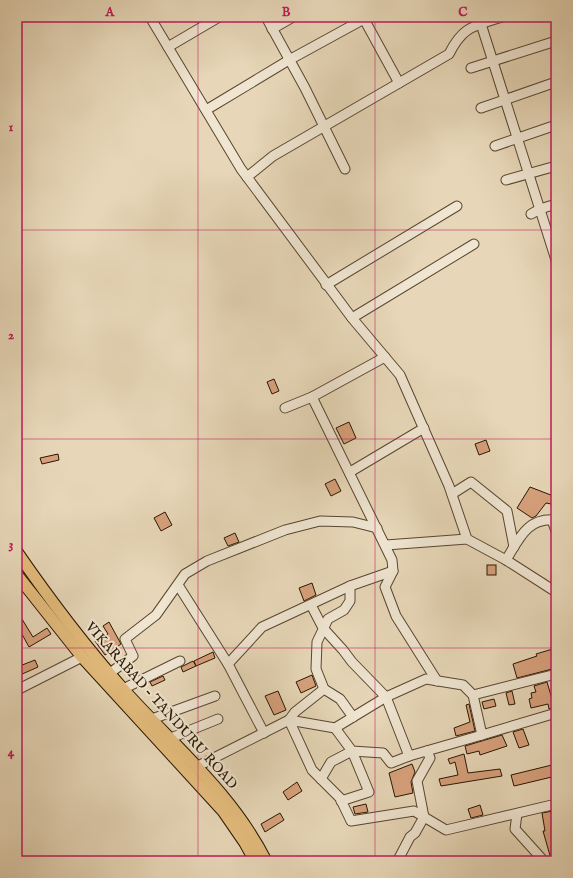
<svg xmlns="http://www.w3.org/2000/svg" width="573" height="878" viewBox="0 0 573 878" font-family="'IM FELL English',serif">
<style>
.building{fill:#d7a17c;stroke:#281602}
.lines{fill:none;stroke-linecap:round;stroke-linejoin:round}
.minor-casing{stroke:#584630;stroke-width:11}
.major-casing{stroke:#281602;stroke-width:13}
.minor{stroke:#efe5d1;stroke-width:9}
.major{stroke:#e4bc7c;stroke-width:11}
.grid{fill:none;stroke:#c2185b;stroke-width:1;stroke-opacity:0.55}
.labels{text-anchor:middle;stroke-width:4;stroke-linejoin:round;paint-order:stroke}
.street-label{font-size:14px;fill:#281602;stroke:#efe5d1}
.neatline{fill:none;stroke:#c2185b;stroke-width:1.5}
.grid-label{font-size:13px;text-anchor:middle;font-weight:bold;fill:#c2185b}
</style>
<rect width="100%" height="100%" fill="#e7d7b8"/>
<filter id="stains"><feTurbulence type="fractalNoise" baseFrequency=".005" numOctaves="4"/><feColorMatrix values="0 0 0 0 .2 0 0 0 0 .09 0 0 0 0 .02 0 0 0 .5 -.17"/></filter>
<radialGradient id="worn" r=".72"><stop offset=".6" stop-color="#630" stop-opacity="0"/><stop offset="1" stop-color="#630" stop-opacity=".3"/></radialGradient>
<g class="building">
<polygon points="274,379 279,391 272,394 267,382"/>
<polygon points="349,422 356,438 344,444 336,428"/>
<polygon points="486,440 490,451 479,455 475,444"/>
<polygon points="58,454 59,460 42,464 40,458"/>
<polygon points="335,479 341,491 331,496 325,484"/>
<polygon points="530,487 556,497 556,505 546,503 536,516 532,518 517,508"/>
<polygon points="165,512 172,525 161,531 154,518"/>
<polygon points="235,533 239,542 228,546 224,538"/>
<rect x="487" y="565" width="9" height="10"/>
<polygon points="312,583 316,595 304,601 299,588"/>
<polygon points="17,611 33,637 47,628 51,634 29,647 17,625"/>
<polygon points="109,622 121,644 105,655 95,641 108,634 103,626"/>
<polygon points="556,648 556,668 517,678 513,664 537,656 536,654"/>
<polygon points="213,652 215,658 196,666 194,661"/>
<polygon points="35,660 38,667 20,675 17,667"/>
<polygon points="193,661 196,666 183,672 181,667"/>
<polygon points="312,675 316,686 301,693 296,682"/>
<polygon points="163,676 165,680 152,686 150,682"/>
<polygon points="547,682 552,699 556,698 556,707 549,709 548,704 531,708 529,699 532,698 531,693 536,692 534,686"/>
<polygon points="278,691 286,710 274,715 265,696"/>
<polygon points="512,691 515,704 509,705 506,693"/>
<polygon points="494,699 496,706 484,709 482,702"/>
<polygon points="469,704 475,731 456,736 454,728 470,722 466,705"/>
<polygon points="523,729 529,745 519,748 513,732"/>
<polygon points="502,735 507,746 480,755 479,751 467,754 465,746"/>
<polygon points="464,754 468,773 500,769 502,776 441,786 439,779 458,775 455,762 450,764 448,759"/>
<polygon points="412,764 415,772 411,782 413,793 395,797 389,773"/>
<polygon points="556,764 556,776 514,786 511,775"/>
<polygon points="297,782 302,791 288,800 283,792"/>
<polygon points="366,804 368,812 355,814 353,807"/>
<polygon points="480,805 483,815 471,818 468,809"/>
<polygon points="553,811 556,829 556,857 551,859 543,831 545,831 542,813"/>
<polygon points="280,813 284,820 265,832 261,824"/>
</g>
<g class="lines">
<defs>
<g id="minor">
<polyline points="150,17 241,169 352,318 400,375 449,486 467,539 506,560 556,592"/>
<polyline points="266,17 305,88 345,169"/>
<polyline points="364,19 399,83"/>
<polyline points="481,24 556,260"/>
<polyline points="272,29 293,17"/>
<polyline points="168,47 219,17"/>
<polyline points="471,68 556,41"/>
<polyline points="481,108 556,82"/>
<polyline points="206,110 289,60 364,19 363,17"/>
<polyline points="495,146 556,125"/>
<path d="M 247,177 L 273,156 L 449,54 C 463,26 474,26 502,17"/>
<polyline points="506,180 556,166"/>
<polyline points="531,214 540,209 556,204"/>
<polyline points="326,285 457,206"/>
<polyline points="352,318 474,244"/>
<polyline points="312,397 385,357"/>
<polyline points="285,408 312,397 392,560 393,571 385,587 396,616 437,681"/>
<polyline points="350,472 424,428"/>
<polyline points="452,494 471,482 507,511 514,547"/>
<polyline points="552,520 556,531"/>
<polyline points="386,545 467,539"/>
<path d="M 506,560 C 519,539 527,517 556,520"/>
<polyline points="178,585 228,664 262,627 350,586 393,571"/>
<polyline points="350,586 350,601 344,610 328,619 317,642 316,669 324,689 340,699 353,717"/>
<polyline points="311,605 323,628 343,650 352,662 386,697 335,728 289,720 295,712 324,689"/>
<polyline points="228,664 264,733"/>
<polyline points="110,673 133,656 125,639 156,615 185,574 207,561 285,530 320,521 353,522 377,528"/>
<polyline points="556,674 473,695 482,735 556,713"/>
<polyline points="123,689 180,661"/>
<polyline points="17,690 82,657"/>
<polyline points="473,695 463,685 426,679 386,697 409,756 482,735"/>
<polyline points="152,719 215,696"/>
<polyline points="335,728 352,751 383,753 391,763 409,756"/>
<polyline points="171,738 218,719"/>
<polyline points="198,766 289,720 312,770 340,798 351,821 414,811 446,830 556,804"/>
<polyline points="321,779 331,762 352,751 369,792 341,801"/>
<polyline points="517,814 515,829 542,859 542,861"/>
<polyline points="399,861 399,858 410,837 415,833 424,817 417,781 430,758 427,751"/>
</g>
<g id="major">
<path d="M 17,552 C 50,600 85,646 123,689 C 173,745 232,793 266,861"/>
<polyline points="17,575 82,657 223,811 245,843 255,861"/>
</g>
</defs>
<use href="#minor" class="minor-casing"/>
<use href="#major" class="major-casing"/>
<use href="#minor" class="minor"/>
<use href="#major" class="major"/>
</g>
<path class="grid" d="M 198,17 L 198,861M 375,17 L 375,861M 17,230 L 556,230M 17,439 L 556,439M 17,648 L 556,648"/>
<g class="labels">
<g class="street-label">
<text transform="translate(162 705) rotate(48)" y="5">VIKARABAD - TANDURU ROAD</text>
</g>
</g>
<rect width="573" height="878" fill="none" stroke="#e7d7b8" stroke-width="44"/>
<rect x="22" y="22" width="529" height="834" class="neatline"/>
<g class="grid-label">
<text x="110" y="16">A</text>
<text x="286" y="16">B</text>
<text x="463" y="16">C</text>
<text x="11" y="131">1</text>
<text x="11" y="339">2</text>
<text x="11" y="548">3</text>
<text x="11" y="756">4</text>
</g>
<rect width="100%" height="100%" filter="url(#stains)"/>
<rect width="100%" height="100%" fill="url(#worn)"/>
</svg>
